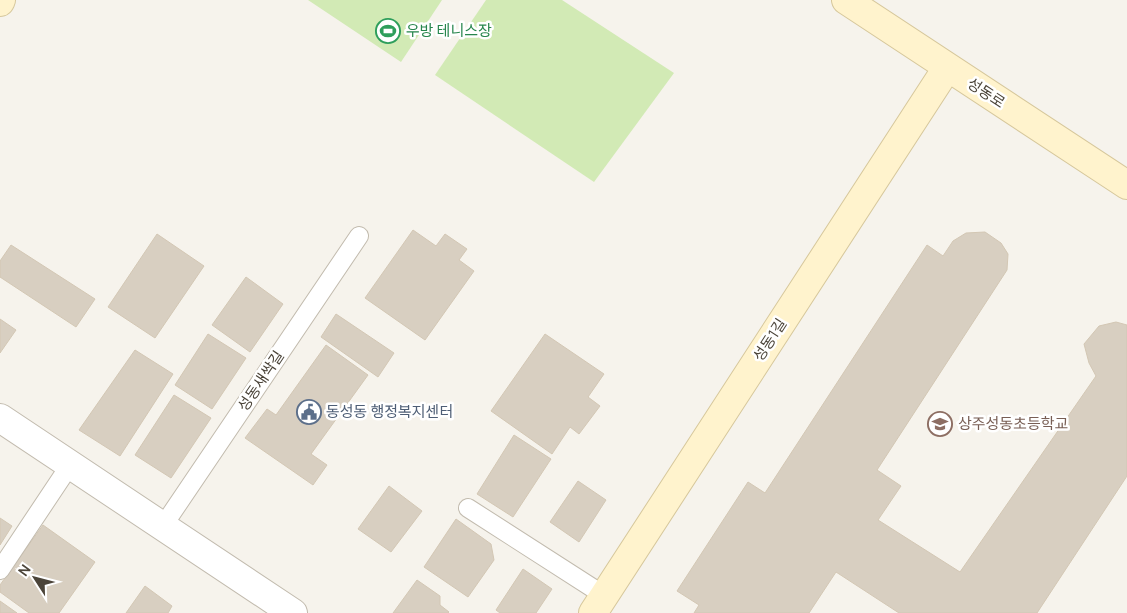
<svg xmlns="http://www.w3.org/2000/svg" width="1127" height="613" viewBox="0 0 1127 613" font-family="Manrope,'Noto Sans KR',sans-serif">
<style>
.green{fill:#d2eab5}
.building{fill:#d8cfc1;stroke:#d3c7b4}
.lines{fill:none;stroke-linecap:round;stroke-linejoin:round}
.lane-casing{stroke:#c2bbae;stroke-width:20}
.street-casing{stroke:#c2bbae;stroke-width:30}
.secondary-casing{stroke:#d6c79b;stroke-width:30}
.lane{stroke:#fff;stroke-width:18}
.street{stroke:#fff;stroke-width:28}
.secondary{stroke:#fff3cd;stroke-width:28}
.labels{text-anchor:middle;stroke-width:5;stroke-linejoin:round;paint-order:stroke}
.leisure-label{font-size:15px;fill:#27864d;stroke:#fff;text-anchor:start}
.street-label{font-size:15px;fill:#4b4439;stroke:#fff}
.service-label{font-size:15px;fill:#4e5e75;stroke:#fff;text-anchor:start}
.education-label{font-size:15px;fill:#785e54;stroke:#fff;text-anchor:start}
</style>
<rect width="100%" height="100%" fill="#f6f3ec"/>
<g class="green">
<polygon points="308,0 442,0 401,62"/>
<polygon points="486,0 562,0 674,73 594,182 435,75"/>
</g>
<g class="building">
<polygon points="413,230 436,246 445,234 467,249 459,260 474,271 425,340 365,298"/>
<polygon points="985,232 1001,243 1008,254 1007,270 877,470 901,486 878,520 960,572 1096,376 1089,363 1084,344 1099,326 1116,322 1127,325 1127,476 1037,613 899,613 836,572 809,613 694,613 699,605 677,591 748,482 765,493 927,245 943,256 953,241 966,233"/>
<polygon points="157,234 204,266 155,338 108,307"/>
<polygon points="11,245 95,299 76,327 0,277 0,261"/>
<polygon points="246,277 283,304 250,352 212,325"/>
<polygon points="336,314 394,353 378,377 321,337"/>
<polygon points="0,319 16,330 0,353"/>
<polygon points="208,334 246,358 212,409 175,385"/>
<polygon points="545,334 604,374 588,397 600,406 579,434 570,427 552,454 491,411"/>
<polygon points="326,345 368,375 311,454 327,465 313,485 245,438 267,409 276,415"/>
<polygon points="135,350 173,374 120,456 79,430"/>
<polygon points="174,395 211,418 171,478 135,455"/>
<polygon points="514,435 551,459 513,517 477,494"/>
<polygon points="578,481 606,500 579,542 550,522"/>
<polygon points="389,486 422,511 391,552 358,529"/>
<polygon points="0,518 12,526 0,545"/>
<polygon points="456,519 491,544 494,560 468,597 424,567"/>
<polygon points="43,525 95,562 59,613 29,613 0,592 0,585"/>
<polygon points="523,569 552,589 536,613 500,613 496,610"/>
<polygon points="417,580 440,596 440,605 449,612 448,613 393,613"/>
<polygon points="145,586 172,606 168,613 126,613"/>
<polygon points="0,601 17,613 0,613"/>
</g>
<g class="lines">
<defs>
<g id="lane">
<polyline points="468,508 605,596"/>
<polyline points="163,526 359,236"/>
<polyline points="0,570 70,465"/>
</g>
<polyline id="street" points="0,418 293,613"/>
<g id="secondary">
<polyline points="846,0 1127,185"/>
<polyline points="0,2 1,0"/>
<polyline points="593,613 947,68"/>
</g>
</defs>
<use href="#lane" class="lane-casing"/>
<use href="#street" class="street-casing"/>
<use href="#secondary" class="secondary-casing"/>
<use href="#lane" class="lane"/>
<use href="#street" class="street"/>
<use href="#secondary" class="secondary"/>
</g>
<defs>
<symbol id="stadium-ring" viewBox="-11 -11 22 22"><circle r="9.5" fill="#fff" stroke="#2e9e5b" stroke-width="1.5"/><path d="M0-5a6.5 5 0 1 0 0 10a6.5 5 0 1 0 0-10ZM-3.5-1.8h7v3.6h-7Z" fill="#2e9e5b"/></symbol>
<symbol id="civic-ring" viewBox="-11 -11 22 22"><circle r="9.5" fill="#fff" stroke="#5c6f8a" stroke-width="1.5"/><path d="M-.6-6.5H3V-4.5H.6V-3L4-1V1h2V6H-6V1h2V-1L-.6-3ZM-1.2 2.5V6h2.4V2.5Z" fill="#5c6f8a"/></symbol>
<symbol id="school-ring" viewBox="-11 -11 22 22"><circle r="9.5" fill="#fff" stroke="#8d6e63" stroke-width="1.5"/><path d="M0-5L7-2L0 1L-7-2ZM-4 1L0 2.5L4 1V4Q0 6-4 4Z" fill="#8d6e63"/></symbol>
</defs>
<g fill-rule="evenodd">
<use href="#stadium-ring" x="374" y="17" width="28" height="28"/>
<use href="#civic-ring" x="295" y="398" width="28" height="28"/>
<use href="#school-ring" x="926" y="410" width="28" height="28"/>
</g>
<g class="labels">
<g class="leisure-label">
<text x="406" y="36">우방 테니스장</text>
</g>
<g class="street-label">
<text transform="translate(986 93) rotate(33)" y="5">성동로</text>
<text transform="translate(770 340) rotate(-57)" y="5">성동1길</text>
<text transform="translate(261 381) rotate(-56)" y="5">성동새싹길</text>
</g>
<g class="service-label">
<text x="326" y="417">동성동 행정복지센터</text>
</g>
<g class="education-label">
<text x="958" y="429">상주성동초등학교</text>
</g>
</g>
<g transform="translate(35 578) rotate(306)" stroke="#ffffff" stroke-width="4" paint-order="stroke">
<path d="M0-4L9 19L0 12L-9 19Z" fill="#4b4439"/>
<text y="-8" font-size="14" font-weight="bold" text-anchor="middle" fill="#4b4439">N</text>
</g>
</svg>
